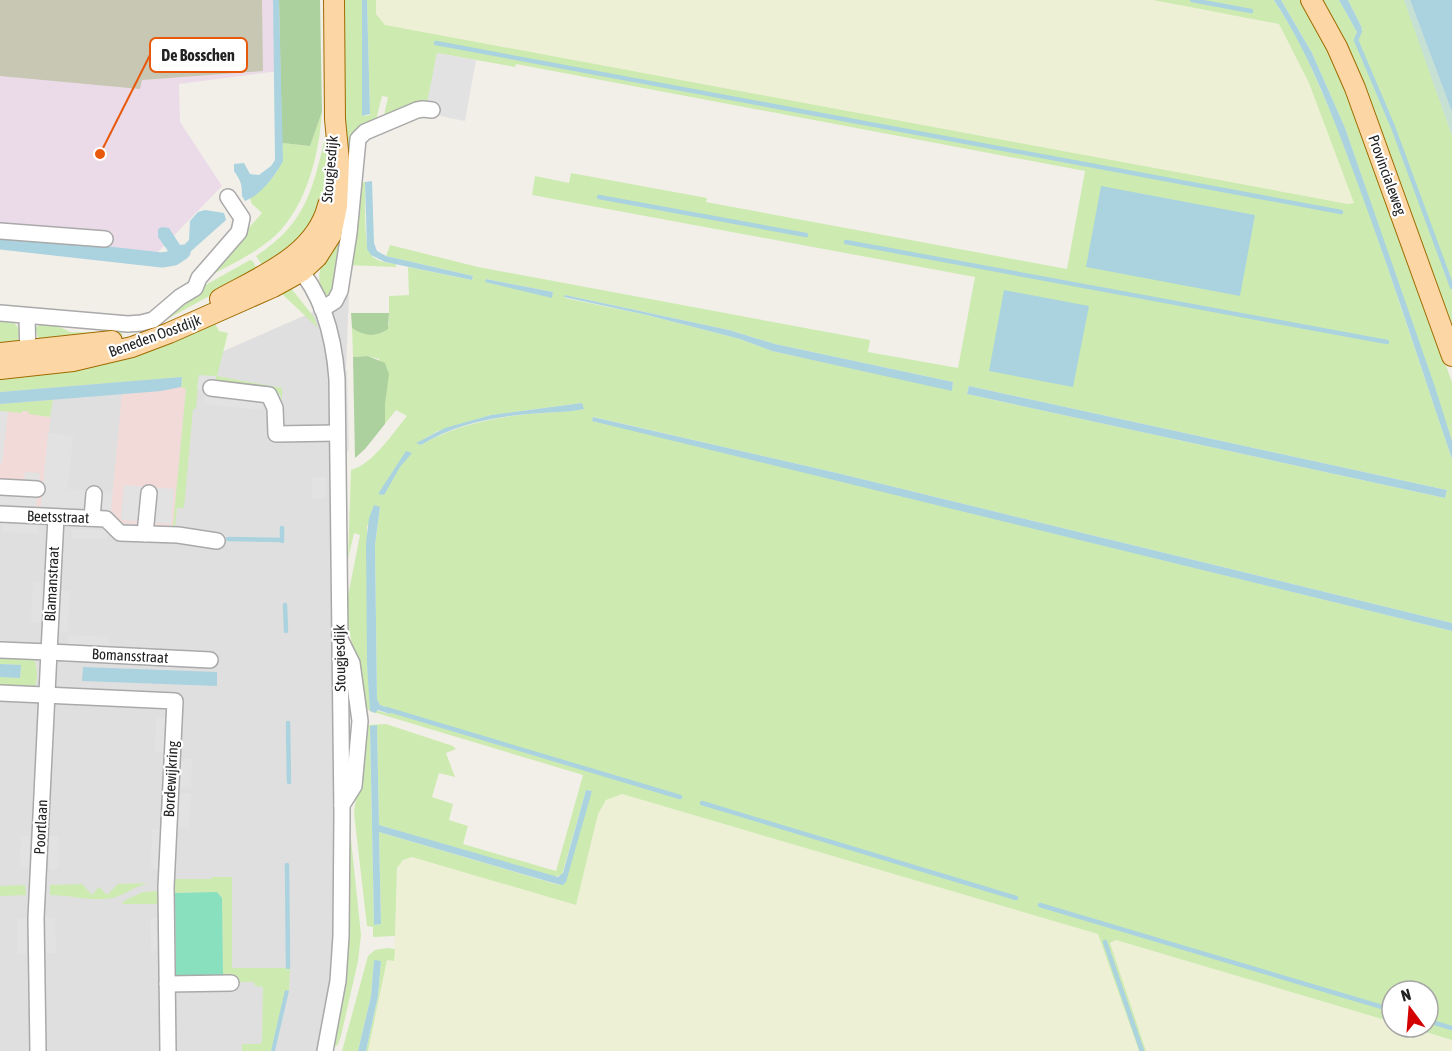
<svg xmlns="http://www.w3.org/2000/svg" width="1452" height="1051" viewBox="0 0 1452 1051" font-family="'Asap Condensed',sans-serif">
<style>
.residential{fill:#e0dfdf}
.commercial{fill:#f2dad9}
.industrial{fill:#ebdbe8}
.construction{fill:#c7c7b4}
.farmland{fill:#eef0d5}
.grass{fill:#cdebb0;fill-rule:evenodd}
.forest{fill:#add19e}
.wetland{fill:#c6e0d4}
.pitch{fill:#88e0be}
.parking{fill:#e2e2e2}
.water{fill:#aad3df}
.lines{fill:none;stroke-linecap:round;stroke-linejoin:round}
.stream{stroke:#aad3df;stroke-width:4.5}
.canal{stroke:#aad3df;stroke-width:15}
.minor-casing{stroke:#a9a9a9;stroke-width:18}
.major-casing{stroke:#a06b00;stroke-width:22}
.minor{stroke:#fff;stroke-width:15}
.major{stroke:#fcd6a4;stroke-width:20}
.labels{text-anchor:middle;stroke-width:4.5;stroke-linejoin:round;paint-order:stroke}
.street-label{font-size:15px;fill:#222;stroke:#fff}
.leader{fill:none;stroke:#e8590c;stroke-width:2}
.callout-dot{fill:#e8590c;stroke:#fff;stroke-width:2}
.callout{fill:#fff;stroke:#e8590c;stroke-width:2}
.callout-label{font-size:16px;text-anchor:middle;font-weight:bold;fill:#222}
</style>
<rect width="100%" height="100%" fill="#f2efe9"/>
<polygon class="residential" points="349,296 333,677 336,964 319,1051 0,1051 0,393 176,372"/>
<g class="commercial">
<polygon points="181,387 186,388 173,526 122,523 111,510 122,394"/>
<polygon points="52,401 41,506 0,504 0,405"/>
</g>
<polygon class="industrial" points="0,0 295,0 295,69 179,84 180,122 222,186 158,252 0,237"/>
<polygon class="construction" points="0,0 262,0 263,71 142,80 140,89 0,76"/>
<g class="farmland">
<polygon points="376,0 1153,0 1279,24 1309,83 1355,203 1348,204 384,25 376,14"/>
<polygon points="622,794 1098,934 1139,1051 368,1051 387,960 394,960 397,876 399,864 407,858 416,857 576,905 598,814 606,800"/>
<polygon points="1116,940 1392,1022 1392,1027 1409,1027 1452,1040 1452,1051 1146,1051 1110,943"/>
</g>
<g class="grass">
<path d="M 342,0 L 362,0 L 363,116 L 370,115 L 367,0 L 376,0 L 376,14 L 385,25 L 1348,204 L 1354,203 L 1309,83 L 1279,24 L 1153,0 L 1274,0 L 1301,44 L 1335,122 L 1371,218 L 1452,459 L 1452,623 L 837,473 L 594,417 L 592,420 L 1452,631 L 1452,1040 L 1409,1027 L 1428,1027 L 1428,991 L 1392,991 L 1392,1022 L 1116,940 L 1110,943 L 1146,1051 L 1139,1051 L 1098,934 L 622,794 L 606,800 L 598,814 L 576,905 L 412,857 L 403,860 L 397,868 L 395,936 L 373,937 L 373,927 L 367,926 L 354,813 L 364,734 L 368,725 L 386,724 L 453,746 L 456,749 L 446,753 L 455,777 L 439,773 L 432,797 L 453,804 L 449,820 L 468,826 L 463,844 L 556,871 L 583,775 L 370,711 L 363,706 L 347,618 L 348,596 L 360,535 L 354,533 L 348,559 L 351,470 C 373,464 392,434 407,416 L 396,410 L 385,424 L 385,404 L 379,359 L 368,356 L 353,357 L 352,328 C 362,335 372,337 384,332 L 389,325 L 389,296 L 409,295 L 408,267 L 472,280 L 473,276 L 386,256 L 390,245 L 478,267 L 870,340 L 868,352 L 958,368 L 975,277 L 532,195 L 535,176 L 569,183 L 571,173 L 707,198 L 706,202 L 1067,269 L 1085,171 L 516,64 L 515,67 L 437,53 L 428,102 L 383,120 L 388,97 L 382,96 L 376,120 L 361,132 L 333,294 L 329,297 C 314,286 319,268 326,253 ZM 486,279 L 553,292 L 552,297 L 486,282 ZM 565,295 L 729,330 L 775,344 L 953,382 L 952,390 L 772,351 L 740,339 L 647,315 L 565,298 ZM 969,386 L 1442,489 L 1447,490 L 1445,498 L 967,394 ZM 582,403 L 583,409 C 564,413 547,412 528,414 C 490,418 454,426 421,445 L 417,443 L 438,431 L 491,415 ZM 380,507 L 375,545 L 377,699 L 380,705 L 391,709 L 390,714 L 371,709 L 367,665 L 367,526 ZM 370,726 L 377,726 L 379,825 L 554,877 L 562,875 L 586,790 L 592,791 L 559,885 L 379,832 L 381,924 L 374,925 Z"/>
<polygon points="1281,0 1301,0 1330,54 1345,87 1452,382 1452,441 1345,128 1312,53"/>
<polygon points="1321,0 1339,0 1357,32 1362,28 1348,0 1404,0 1408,8 1452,136 1452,327"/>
<path d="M 322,112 C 319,154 307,205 276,235 C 256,253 229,266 205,278 L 262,213 L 252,204 L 250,198 C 272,179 283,174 282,143 L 310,146 Z"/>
<path d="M 328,125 C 327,150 328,206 314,226 C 308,236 275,259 264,268 L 256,256 C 310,221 314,183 328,125 Z"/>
<path d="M 365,182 C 366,197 362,248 373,257 C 379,262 388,263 396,264 L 396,267 L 346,265 L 358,183 Z"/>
<polygon points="250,260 253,261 257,270 160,323 186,296"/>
<polygon points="290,287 314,317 318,328 280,292"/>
<polygon points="212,318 219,331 228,333 217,376 282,388 282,403 280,394 271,388 215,382 199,375 196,409 193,409 184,508 177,508 175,526 173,526 186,389 181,387 182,377 0,392 0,374"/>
<path d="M 0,319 C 15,321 23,326 17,342 L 0,348 Z"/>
<polygon points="41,324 56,325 70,332 109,333 118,329 123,335 109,338 39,340 35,328"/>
<polygon points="53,400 50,417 29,414 28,411 22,411 22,413 0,411 0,404"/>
<path d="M 0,655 L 34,657 C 37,670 39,676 34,689 L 0,688 L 0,677 L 20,678 L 21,665 L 0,664 Z"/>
<polygon points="349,839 351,839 361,935 358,961 341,1036 338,1044 333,1049 349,944"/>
<polygon points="212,877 232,877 232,968 290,968 289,991 285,990 285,992 271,1051 242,1051 242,1044 259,1044 262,1042 263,987 255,986 254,982 229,982 229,976 223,975 222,898 217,892 175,893 175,879 211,879"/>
<path d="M 148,883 C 135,886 125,895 112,898 C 91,902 71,895 50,895 L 50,885 L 82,884 L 92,895 L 99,887 L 107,895 L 118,884 Z"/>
<polygon points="25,885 26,895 0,896 0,886"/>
<polygon points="158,891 158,904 122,904 124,901 143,892"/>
<polygon points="387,948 395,949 394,961 387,960 368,1051 366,1051 378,996 381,961 374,961 371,996 358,1051 342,1051 368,956 375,950"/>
</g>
<g class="forest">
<polygon points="279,0 320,0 322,112 310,146 282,143"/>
<path d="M 351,313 L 389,313 L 388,329 C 376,338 363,336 352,328 Z"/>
<polygon points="368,356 385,363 389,374 385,404 385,424 365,449 355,458 353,357"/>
</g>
<polygon class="wetland" points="1404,0 1410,0 1452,112 1452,136"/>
<polygon class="pitch" points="217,892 222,898 223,975 176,975 175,893"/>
<g class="parking">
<polygon points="437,53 476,60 465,121 425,113"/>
<polygon points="342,370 347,370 349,448 347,453 345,453"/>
<polygon points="199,375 216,376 216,382 264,387 262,410 204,404 205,390 197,389"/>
<polygon points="0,411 8,412 2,464 0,463"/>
<polygon points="48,433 73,436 68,489 112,493 111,510 41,506"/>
<polygon points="25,472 40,473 36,506 0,504 0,479 24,482"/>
<rect x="312" y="477" width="14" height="21"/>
<polygon points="124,485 174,489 171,524 121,520"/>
<polygon points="3,523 38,525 38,534 2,532"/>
<polygon points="72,529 108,530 107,539 72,538"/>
<polygon points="33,582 43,582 41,623 31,622"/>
<polygon points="60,590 70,591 68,631 58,631"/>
<polygon points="69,635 109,637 109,647 68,645"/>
<polygon points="156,717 166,718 165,752 155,752"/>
<polygon points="181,759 192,759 191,788 180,787"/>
<polygon points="179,793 191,793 189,829 178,828"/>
<polygon points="152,829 160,829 159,870 151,869"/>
<polygon points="21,836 30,836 29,869 19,868"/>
<polygon points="49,836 59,836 58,869 49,869"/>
<polygon points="26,918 27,954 17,954 17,919"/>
<polygon points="46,918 55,918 56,953 46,953"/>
<polygon points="150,918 158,918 158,951 151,951"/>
</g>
<g class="water">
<path d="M 273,0 L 279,0 L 283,161 C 275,176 261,195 245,201 L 242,196 C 242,184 241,181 234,171 L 234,164 L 244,163 L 250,174 L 259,175 L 271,166 L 275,160 Z"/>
<polygon points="362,0 367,0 370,114 362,116"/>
<path d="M 1274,0 L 1281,0 L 1312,53 L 1345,128 L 1435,387 L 1452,441 L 1452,459 C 1421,368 1392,276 1359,187 C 1335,122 1312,58 1274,0 Z"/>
<polygon points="1339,0 1348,0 1362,28 1357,32"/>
<polygon points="1410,0 1452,0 1452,112"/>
<polygon points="372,181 374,243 377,251 386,256 473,276 472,280 385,262 371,255 367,249 365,182"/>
<polygon points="1101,186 1255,215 1240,296 1086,267"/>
<polygon points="205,210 224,213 226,220 180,261 174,263 164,263 168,251 158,237 158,229 162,227 169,228 180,245 184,245 189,240 190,221 198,212"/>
<polygon points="486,279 553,292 552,298 485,282"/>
<polygon points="1004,290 1089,306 1073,387 989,371"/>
<polygon points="565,295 729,330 775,344 953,382 952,391 772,351 740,339 647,315 564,297"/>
<polygon points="182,377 181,387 161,391 0,404 0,392"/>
<polygon points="969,386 1442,489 1447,490 1445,498 967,394"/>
<path d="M 582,403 L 584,409 C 565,413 547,412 528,414 C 491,417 453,425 421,445 L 416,443 L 445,428 L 491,415 Z"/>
<polygon points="593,417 837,473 1452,623 1452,631 592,421"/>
<polygon points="406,451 412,453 400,467 384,495 378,494"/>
<polygon points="374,505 380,507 375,545 377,699 380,705 391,709 390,714 378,710 375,713 370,711 367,665 366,543 369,518"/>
<polygon points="0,664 21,665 20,678 0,677"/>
<polygon points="83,667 217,672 217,686 82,681"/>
<polygon points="377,725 379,825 558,877 563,873 586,790 592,791 566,882 563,885 557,884 379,832 381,924 374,925 370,726"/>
<polygon points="374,960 381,961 378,996 366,1051 358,1051 371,996"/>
<polygon points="285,990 289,991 275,1051 271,1051"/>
</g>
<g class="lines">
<g class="stream">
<polyline points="1192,0 1251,11"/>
<polyline points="1357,27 1360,31 1356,40 1393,127 1452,287"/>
<polyline points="436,43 1341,212"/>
<polyline points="599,197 806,235"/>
<polyline points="846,242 1387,342"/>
<polyline points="228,539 282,540"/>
<polyline points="282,541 282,528"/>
<polyline points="285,605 286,631"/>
<polyline points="386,709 680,797"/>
<polyline points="288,723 289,782"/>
<polyline points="702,803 1016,898"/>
<polyline points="287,865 288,967"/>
<polyline points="1040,905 1392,1010"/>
<polyline points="1105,942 1142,1051"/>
<polyline points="1428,1021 1452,1028"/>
</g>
<polyline class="canal" points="0,242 162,260 174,258 183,252"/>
<defs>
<g id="minor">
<polyline points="0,231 105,239"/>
<path d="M 295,264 C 323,294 334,339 337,379 L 342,814 L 341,936 L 338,981 L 325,1051"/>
<polyline points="322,309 335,301 340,291 349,233 358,139 365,132 417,110 423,109 432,110"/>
<polyline points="0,313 128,324 141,323 153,320 180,297 195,288 199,278 239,232 242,218 228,197"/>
<polyline points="27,316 28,360"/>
<polyline points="211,388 269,395 275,408 276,434 337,433"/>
<polyline points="0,487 37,489"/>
<polyline points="0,514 106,519 120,533 178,535 217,541"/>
<polyline points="56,517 49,652 210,660"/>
<polyline points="92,518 94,494"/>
<polyline points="145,534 149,493"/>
<polyline points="341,641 352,663 360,721 354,786 342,805"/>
<polyline points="0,650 49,652 36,918 38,1051"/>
<polyline points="0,693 175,701 166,887 168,1051"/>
<polyline points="167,984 231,983"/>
</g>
<g id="major">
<polyline points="1311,0 1337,47 1355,88 1452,356"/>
<path d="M 220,299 C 261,276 316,255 328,205"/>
<polyline points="0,353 112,341"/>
<polyline points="0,369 73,361 132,347 169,333 273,287 302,271 317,257 331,235 337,206 339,161 335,119 334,0"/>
</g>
</defs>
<use href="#minor" class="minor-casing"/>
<use href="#major" class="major-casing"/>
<use href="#minor" class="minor"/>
<use href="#major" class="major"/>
</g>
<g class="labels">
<g class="street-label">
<text transform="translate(330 169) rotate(-85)" y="5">Stougjesdijk</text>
<text transform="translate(1387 175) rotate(70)" y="5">Provincialeweg</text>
<text transform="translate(155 336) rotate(-20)" y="5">Beneden Oostdijk</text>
<text transform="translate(58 517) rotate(2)" y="5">Beetsstraat</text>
<text transform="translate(52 584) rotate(-87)" y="5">Blamanstraat</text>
<text transform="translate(130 656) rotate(3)" y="5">Bomansstraat</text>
<text transform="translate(340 658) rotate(-91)" y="5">Stougjesdijk</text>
<text transform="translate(171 779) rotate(-87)" y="5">Bordewijkring</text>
<text transform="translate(41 827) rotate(-87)" y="5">Poortlaan</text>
</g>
</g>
<path class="leader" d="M100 154L150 55"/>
<circle class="callout-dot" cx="100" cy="154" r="6"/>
<rect class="callout" x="150" y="38" width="97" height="34" rx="6"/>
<g class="callout-label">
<text x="198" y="61">De Bosschen</text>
</g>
<g transform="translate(1410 1009) rotate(344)"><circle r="28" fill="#ffffff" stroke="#a7a7a7" stroke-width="1.5"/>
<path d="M0-4.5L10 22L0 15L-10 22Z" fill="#d40000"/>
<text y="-9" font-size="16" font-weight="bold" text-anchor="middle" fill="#222222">N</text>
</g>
</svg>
